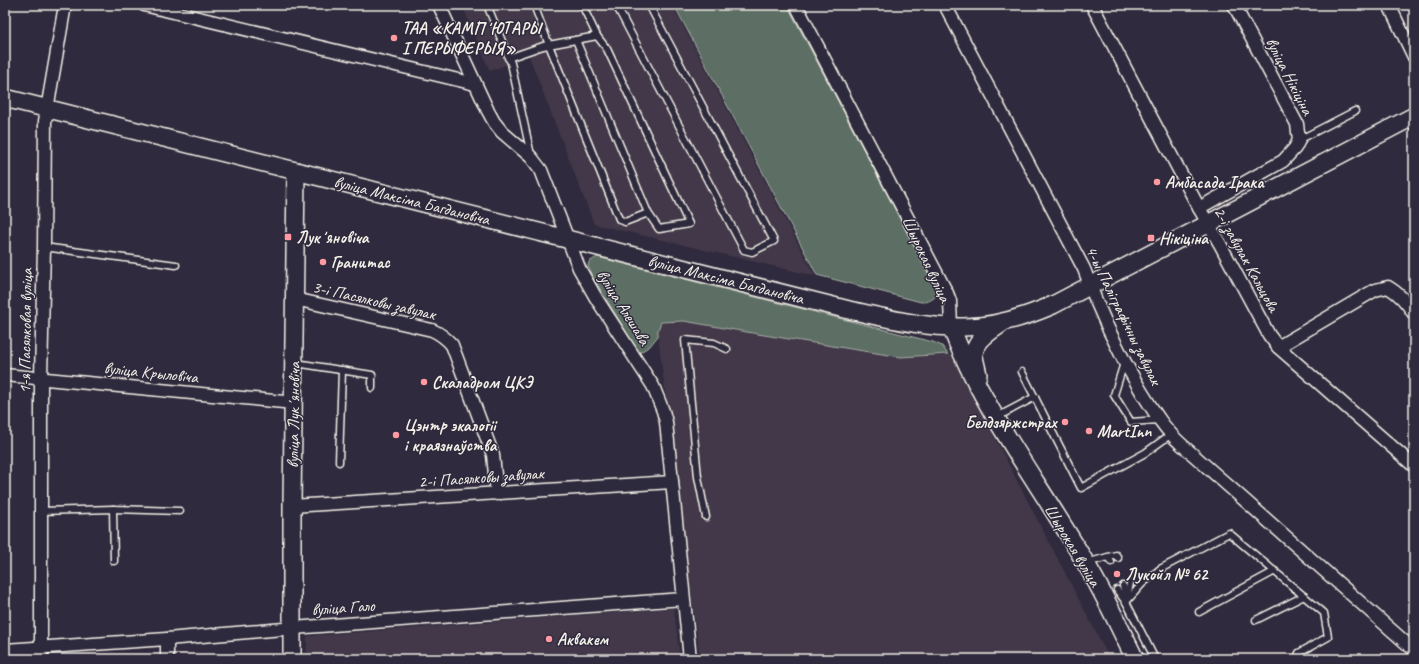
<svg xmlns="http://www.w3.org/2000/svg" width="1419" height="664" viewBox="0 0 1419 664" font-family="Caveat,sans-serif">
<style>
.built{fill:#423848}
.green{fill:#5d6e65;stroke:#a8b0a6}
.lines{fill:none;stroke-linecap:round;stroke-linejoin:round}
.service-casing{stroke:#f4f1e8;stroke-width:9}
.minor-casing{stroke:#f4f1e8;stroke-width:15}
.secondary-casing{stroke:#f4f1e8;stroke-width:20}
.service{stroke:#2f2a3d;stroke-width:6}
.minor{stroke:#2f2a3d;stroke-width:12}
.secondary{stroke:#2f2a3d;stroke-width:17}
.poi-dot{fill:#ff9aa2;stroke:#2f2a3d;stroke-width:1.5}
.labels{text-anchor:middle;stroke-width:3;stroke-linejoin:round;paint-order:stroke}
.poi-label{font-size:17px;font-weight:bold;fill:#f4f1e8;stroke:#2f2a3d;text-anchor:start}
.street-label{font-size:17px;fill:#f4f1e8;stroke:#2f2a3d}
</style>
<rect width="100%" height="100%" fill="#2f2a3d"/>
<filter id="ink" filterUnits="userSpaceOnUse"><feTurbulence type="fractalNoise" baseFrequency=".025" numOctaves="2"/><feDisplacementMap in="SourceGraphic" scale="8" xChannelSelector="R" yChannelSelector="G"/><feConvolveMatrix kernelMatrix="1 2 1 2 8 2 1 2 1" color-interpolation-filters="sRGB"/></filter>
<g filter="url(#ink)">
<g class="built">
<polygon points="462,5 672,5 815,276 594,224 529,56 490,71"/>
<polygon points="684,321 764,335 901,357 951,354 1110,659 700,659 658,336 658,330 661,322"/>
<polygon points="674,608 680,659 307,659 307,636"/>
</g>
<g class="green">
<path d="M 674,5 L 787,5 L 896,211 L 936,290 L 936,296 C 931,301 927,302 921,302 L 817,275 Z"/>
<polygon points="597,257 933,342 942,346 948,354 901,357 764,335 684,321 661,322 658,330 658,336 650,346 639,353 591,274 588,266 589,262"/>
</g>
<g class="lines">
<defs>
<g id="service">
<polyline points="487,5 511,63 531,155"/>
<polyline points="534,5 549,45 619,219 625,222 648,213 576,40"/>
<polyline points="582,5 597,36 607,49 689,224 659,229 648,213"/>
<polyline points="616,5 744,250 752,252 774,241 649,5"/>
<polyline points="508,58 543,46 597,36"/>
<polyline points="1299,140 1355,111"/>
<polyline points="44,247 176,265"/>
<polyline points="296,363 372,375 372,388"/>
<polyline points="1124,363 1114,395 1131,422 1159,420"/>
<polyline points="1022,372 1081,488 1145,453 1170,435"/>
<polyline points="997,417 1035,397"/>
<polyline points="339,462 342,370"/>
<polyline points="113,509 180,511"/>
<polyline points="41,511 113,509 114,561"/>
<polyline points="706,517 698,477 685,340 714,343 727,349"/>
<polyline points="1108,557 1116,555 1118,558"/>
<polyline points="1086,563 1108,557 1111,562"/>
<polyline points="1123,586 1126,602 1153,655 1153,659"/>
<polyline points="1117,590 1125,601"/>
<polyline points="1127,598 1130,583"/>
<polyline points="1126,602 1142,584 1160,569 1229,533 1324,613 1328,637 1299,653 1297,659"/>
<polyline points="1199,612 1275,571"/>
<polyline points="1256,620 1304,596"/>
</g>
<g id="minor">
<polyline points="144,5 475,84"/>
<polyline points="439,5 488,111 494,122 502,132 531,157 541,170 579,268 596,298 653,386 663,411 666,422 690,659"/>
<polyline points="796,5 947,293 950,301 951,327"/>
<path d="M 945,5 L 1084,269 C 1099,312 1118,352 1141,391 C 1153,410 1164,429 1181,444 L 1414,650"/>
<polyline points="1092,5 1199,208 1220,244 1269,335 1278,347 1414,466"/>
<polyline points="1389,5 1414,57"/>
<polyline points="1199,208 1283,161 1295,148 1299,140 1297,124 1234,5"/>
<path d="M 295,299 L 432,330 C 441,334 446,338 452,345 L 493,455 L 497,494"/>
<path d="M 1278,347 L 1375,290 L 1388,287 C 1400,294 1407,302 1414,314"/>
<polyline points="5,375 294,403"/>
<polyline points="292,506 672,482"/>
<polyline points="5,650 167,639 306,627 683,599"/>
<polyline points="41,659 41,378 44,247 45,121 65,5"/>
<polyline points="167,659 167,639"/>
</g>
<g id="secondary">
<path d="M 5,98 L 849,310 C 887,318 925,328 964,327 C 995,327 1025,317 1053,305 L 1414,116"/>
<path d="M 951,327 C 983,411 1040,484 1085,562 C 1104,593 1119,627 1135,659"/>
<path d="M 978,375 C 977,369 975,363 974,357 C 973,341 991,331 1001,324"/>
<polyline points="292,659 292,506 296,171"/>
</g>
</defs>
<use href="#service" class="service-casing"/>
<use href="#minor" class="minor-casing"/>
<use href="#secondary" class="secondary-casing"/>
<use href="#service" class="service"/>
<use href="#minor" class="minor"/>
<use href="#secondary" class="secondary"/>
</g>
</g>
<g class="poi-dot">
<circle cx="394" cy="38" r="4"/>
<circle cx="1157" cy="182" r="4"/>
<rect x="284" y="233" width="8" height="8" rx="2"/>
<rect x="1147" y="234" width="8" height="8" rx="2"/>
<circle cx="323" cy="262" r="4"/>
<circle cx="424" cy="382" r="4"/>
<circle cx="1065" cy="422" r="4"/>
<circle cx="1089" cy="431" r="4"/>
<circle cx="396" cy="435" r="4"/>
<circle cx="1117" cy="574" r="4"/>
<circle cx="549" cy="639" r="4"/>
</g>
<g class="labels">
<g class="poi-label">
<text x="402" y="34">ТАА «КАМПʼЮТАРЫ<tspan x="402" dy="20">I ПЕРЫФЕРЫЯ»</tspan></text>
<text x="1165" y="188">Амбасада Ірака</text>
<text x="296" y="243">Лукʼяновіча</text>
<text x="1159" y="244">Нікіціна</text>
<text x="331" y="268">Гранитас</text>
<text x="432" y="388">Скаладром ЦКЭ</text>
<text x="1057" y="428" text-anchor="end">Белдзяржстрах</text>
<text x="404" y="431">Цэнтр экалогіі<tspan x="404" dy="20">і краязнаўства</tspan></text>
<text x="1097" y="437">MartInn</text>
<text x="1125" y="580">Лукойл № 62</text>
<text x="557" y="645">Аквакем</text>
</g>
<g class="street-label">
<text transform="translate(1290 76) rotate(63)" y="6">вуліца Нікіціна</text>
<text transform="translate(412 200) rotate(14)" y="6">вуліца Максіма Багдановіча</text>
<text transform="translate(927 259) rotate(65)" y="6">Шырокая вуліца</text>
<text transform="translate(1247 259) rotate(61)" y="6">2-і завулак Кальцова</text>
<text transform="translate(726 279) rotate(14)" y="6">вуліца Максіма Багдановіча</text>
<text transform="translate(374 300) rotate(13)" y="6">3-і Пасялковы завулак</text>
<text transform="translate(624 307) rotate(58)" y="6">вуліца Алешава</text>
<text transform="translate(1124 315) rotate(64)" y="6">4-ы Паліграфічны завулак</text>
<text transform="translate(25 331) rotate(-89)" y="6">1-я Пасялковая вуліца</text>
<text transform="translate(151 372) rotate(6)" y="6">вуліца Крыловіча</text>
<text transform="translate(293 415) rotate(-89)" y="6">вуліца Лукʼяновіча</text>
<text transform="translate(481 477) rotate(-4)" y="6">2-і Пасялковы завулак</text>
<text transform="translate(1073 545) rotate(59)" y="6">Шырокая вуліца</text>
<text transform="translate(343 607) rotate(-4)" y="6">вуліца Гало</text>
</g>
</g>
<rect width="1419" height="664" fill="none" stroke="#2f2a3d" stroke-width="20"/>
<rect x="10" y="10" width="1399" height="644" fill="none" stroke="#f4f1e8" stroke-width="1.5" filter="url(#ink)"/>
</svg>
